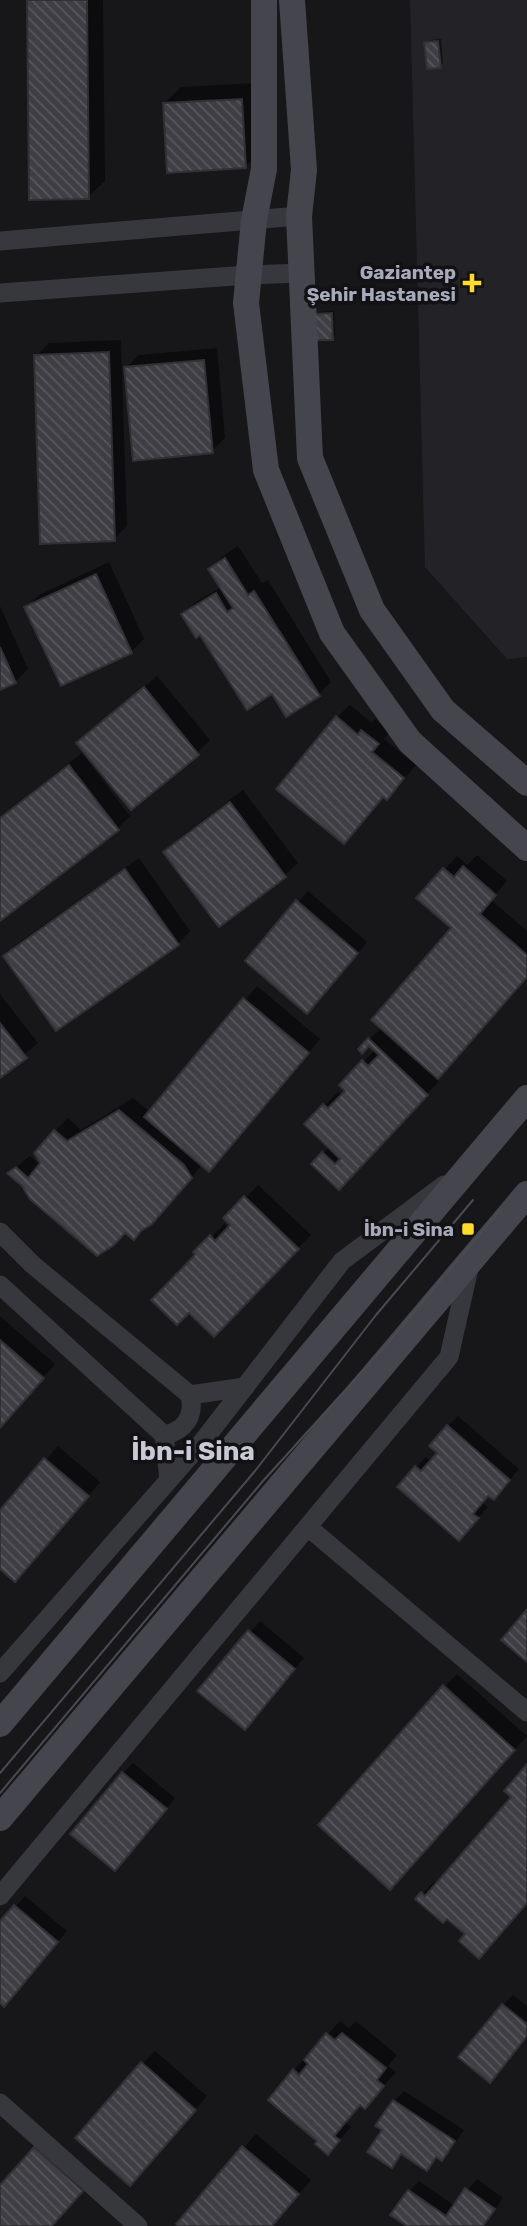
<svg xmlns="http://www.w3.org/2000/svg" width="527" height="2226" viewBox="0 0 527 2226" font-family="Rubik,sans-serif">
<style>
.built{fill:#232226}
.shadow{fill:#0007}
.building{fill:url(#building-back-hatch);stroke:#313035;stroke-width:2}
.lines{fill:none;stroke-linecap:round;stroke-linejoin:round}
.street{stroke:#37373e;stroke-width:19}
.secondary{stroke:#45454e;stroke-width:26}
.tram{stroke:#4a4a53;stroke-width:2}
.poi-dot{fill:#ffdb28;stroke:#121114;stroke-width:2.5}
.labels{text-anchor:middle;stroke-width:7;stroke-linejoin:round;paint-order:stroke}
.poi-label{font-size:19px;font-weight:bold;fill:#a7aaba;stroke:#121114;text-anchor:end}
.district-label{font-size:26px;font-weight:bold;fill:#c9cad6;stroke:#121114}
</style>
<defs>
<pattern id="building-back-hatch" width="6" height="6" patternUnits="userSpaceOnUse" patternTransform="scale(1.75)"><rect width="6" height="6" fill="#3e3e44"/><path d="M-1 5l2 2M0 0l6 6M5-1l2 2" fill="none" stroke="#57575d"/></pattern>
</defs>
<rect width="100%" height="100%" fill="#171619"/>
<polygon class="built" points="410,0 527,0 527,657 507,659 425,567"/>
<g class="shadow">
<polygon points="29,0 103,0 105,181 88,197"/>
<polygon points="441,39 443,63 440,66 426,43 429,40"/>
<polygon points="258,83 262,150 245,167 164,104 181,87"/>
<polygon points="334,311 335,335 332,338 314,315 318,312"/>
<polygon points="121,340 127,526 114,539 36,356 49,343"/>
<polygon points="217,348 225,438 212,451 126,368 139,355"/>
<polygon points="238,546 262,583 268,580 331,682 319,694 273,692 201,632 183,615 196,602 221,587 210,569 223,556"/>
<polygon points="109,562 144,639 131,652 27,607 39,595"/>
<polygon points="0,606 28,669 15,682 0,688"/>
<polygon points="157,676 210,740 197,753 78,743"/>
<polygon points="350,705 372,723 375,719 390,731 384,739 416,765 387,798 337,717"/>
<polygon points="82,753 130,816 117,829 0,919 0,817"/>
<polygon points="243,790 298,863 285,875 220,924 165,852 178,839"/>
<polygon points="477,855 507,881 491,900 527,931 527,976 436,1078 439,1081 352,1174 314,1164 330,1146 306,1124 338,1092 342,1096 347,1091 341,1085 376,1049 370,1044 360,1049 382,1027 454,928 419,897 457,856 467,865"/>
<polygon points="139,858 190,931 178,944 5,956 18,943"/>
<polygon points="308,891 367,942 317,1001 247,961"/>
<polygon points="257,986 320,1039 222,1156 203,1164 164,1209 126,1231 23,1185 9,1173 30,1156 44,1168 55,1131 68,1118 81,1130 133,1098 150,1112"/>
<polygon points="0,994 38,1043 0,1076"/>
<polygon points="258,1185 311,1235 214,1334 189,1310 153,1300 224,1224 229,1229 233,1225 226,1218"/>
<polygon points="0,1316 55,1364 0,1428"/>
<polygon points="458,1416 519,1469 504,1487 489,1494 482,1503 488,1507 469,1528 416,1467 426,1457 431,1461 439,1453 448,1426"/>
<polygon points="58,1446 100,1482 28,1567 0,1567 0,1512"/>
<polygon points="260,1621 304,1658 245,1728 200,1690"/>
<polygon points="457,1674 527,1736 403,1875 444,1687"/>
<polygon points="133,1763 175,1798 125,1858 123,1773"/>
<polygon points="527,1766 527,1903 467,1934 422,1894 435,1881 438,1884 513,1797"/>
<polygon points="25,1896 67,1931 14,1994 0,2001 0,1924"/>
<polygon points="513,1995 527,2006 527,2036 500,2070 503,2005"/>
<polygon points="340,2021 349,2028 356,2021 397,2055 388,2066 396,2072 365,2107 361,2104 346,2122 351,2127 328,2153 320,2140 294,2070"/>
<polygon points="155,2051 207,2096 143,2171 143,2064"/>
<polygon points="404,2091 464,2130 452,2148 442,2159 438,2156 426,2169 403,2154 392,2166 394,2101"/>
<polygon points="256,2134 311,2180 272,2226 181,2226 178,2224"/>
<polygon points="48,2135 95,2177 51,2226 0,2226 0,2187"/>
<polygon points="477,2179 503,2198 484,2226 409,2226 409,2191 419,2181 455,2206"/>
</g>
<g class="building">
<polygon points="27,0 87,0 89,199 29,200"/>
<polygon points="438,41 441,68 427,69 424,42"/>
<polygon points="242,99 246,168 167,173 163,103"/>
<polygon points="332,313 333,340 313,340 313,314"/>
<polygon points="109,352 115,541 40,544 34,355"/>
<polygon points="204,360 213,453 133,461 124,367"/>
<polygon points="225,558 248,595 254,591 320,696 286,717 272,694 247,710 200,635 196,638 181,614 216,593 227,612 233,608 208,569"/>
<polygon points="96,574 132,653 61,686 24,607"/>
<polygon points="0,647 16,683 0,690"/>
<polygon points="144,687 199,755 131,810 76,743"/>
<polygon points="336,716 358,735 361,730 379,744 372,752 404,778 387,800 383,797 344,844 276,789"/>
<polygon points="69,765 119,830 0,921 0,818"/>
<polygon points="230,802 286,877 219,927 163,852"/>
<polygon points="463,866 496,895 480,914 527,955 527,977 438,1079 371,1020 451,928 416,898 443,868 454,877"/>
<polygon points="125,869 179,945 56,1031 3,956"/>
<polygon points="296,900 358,953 307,1014 245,961"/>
<polygon points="243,998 309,1053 209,1172 144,1117"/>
<polygon points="0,1023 27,1058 0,1078"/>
<polygon points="368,1038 428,1095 339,1190 311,1164 322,1152 335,1164 340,1159 304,1124 323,1104 328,1108 345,1091 339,1085 362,1060 368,1066 379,1055 369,1046 362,1054 358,1049"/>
<polygon points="119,1110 184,1165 192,1178 152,1224 141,1231 134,1240 125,1233 114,1245 97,1256 30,1199 22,1186 7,1173 16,1167 28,1178 40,1163 34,1153 54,1130 67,1141"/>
<polygon points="244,1196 299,1249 214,1337 189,1313 177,1325 151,1300 192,1258 195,1254 193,1252 210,1235 215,1241 230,1225 223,1218"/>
<polygon points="0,1340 44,1378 0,1428"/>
<polygon points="447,1425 510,1480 494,1500 488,1496 473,1514 479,1518 459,1541 397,1487 415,1466 421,1471 437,1453 429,1446"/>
<polygon points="44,1458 89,1496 15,1582 0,1569 0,1510"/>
<polygon points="527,1609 527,1662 501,1640"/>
<polygon points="248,1630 295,1669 245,1730 197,1691"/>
<polygon points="443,1685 515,1750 390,1890 318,1825"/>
<polygon points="527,1764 527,1903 479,1959 459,1941 465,1934 447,1919 443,1923 415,1899 421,1892 425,1896 511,1797 504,1791"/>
<polygon points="122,1772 167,1809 115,1871 70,1834"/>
<polygon points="14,1905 58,1942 4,2007 0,2003 0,1921"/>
<polygon points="502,2004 527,2024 527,2036 490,2083 458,2057"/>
<polygon points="326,2033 335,2040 342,2033 386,2068 377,2080 384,2086 365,2109 360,2105 334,2136 340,2140 328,2155 315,2144 317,2141 268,2100 293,2069 299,2075 308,2064 304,2060"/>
<polygon points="141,2062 196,2110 130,2186 75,2138"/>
<polygon points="393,2100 455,2141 442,2161 436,2157 427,2171 401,2154 392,2168 367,2152 382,2130 375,2126"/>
<polygon points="242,2146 299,2194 272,2226 178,2226 176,2224"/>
<polygon points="34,2147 83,2191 52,2226 0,2226 0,2185"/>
<polygon points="465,2188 495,2209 483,2226 407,2226 390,2215 408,2190 446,2216"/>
</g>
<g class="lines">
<g class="street">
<polyline points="0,241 299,216"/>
<polyline points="0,293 248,275 303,273"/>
<polyline points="0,1232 33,1265 190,1395 245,1387"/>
<polyline points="0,1285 164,1435 169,1480"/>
<path d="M 164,1435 C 185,1431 195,1416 190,1395"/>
<polyline points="308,1527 527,1712"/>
<polyline points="0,1673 203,1441 342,1261 444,1185"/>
<polyline points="0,1896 449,1357 470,1264"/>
<polyline points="0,2103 138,2226"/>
</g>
<g class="secondary">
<polyline points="264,0 264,169 254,220 246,303 266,470 332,633 410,742 527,848"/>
<polyline points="292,0 304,170 299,216 310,458 372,610 443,710 527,783"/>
<polyline points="0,1724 527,1098"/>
<polyline points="0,1818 527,1194"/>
</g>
<g class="tram">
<polyline points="0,1773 255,1471 376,1315 473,1200"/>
<polyline points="0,1793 263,1481 387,1344 500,1210"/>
</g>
</g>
<g class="poi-dot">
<path d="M468.5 272.5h7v7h7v7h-7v7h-7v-7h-7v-7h7z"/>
<rect x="461" y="1222" width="14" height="14" rx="3.5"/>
</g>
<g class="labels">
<g class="poi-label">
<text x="456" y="279">Gaziantep<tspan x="456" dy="22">Şehir Hastanesi</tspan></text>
<text x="454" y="1236">İbn-i Sina</text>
</g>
<g class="district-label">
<text x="193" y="1460">İbn-i Sina</text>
</g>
</g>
</svg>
